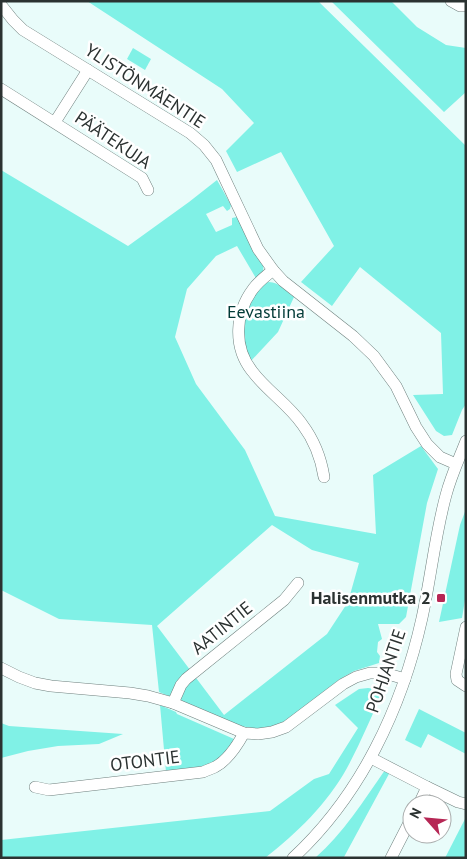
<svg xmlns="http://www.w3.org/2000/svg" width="467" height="859" viewBox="0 0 467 859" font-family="'PT Sans',sans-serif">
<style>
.green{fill:#80f1e6;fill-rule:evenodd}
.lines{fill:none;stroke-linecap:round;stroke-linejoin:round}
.minor-casing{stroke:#6f807e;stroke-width:12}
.minor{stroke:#fff;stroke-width:11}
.poi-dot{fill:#b62755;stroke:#fff;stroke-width:2}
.labels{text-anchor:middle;stroke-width:5;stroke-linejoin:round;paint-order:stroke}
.street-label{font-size:18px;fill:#2b3231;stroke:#fff}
.park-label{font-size:18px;fill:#003a36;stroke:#fff}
.poi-label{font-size:18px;font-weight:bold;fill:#2b3231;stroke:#fff;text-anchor:end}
</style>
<rect width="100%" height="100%" fill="#e9fcfa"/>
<g class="green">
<polygon points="87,1 318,1 466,146 466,404 462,410 452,435 444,436 436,431 413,395 443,394 441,333 360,267 332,306 301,282 334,246 281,152 237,172 226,151 254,123 222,89"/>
<polygon points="331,1 391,1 417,27 446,45 466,48 466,92 444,112"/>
<polygon points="133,48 151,59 145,70 127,59"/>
<path d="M 1,170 L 128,246 L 189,202 L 217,180 L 231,205 L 230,209 L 227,211 L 223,206 L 206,214 L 216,232 L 232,225 L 232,218 L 237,217 L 263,263 C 264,271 263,274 257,280 L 237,246 L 216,256 L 187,289 L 175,337 L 196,384 L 245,450 L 275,516 L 376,534 L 373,475 L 421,446 L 438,469 L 427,503 L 406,617 L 399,624 L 378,624 L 382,639 L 378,642 L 377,652 L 380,656 L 379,663 L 354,671 L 340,679 L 286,721 L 272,727 L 260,729 L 240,726 L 159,692 L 152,625 L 59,619 L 1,590 ZM 272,525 L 312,550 L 359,563 L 348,602 L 327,634 L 224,715 L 157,626 Z"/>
<path d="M 269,282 C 279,282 286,291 294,297 L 278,332 L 249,363 L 241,329 L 249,302 L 265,283 Z"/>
<polygon points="466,509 466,594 462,618 439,622 460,525"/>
<path d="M 368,688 L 376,689 L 383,692 C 371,717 360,744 347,768 C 327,804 297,833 265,858 L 1,858 L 1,840 L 270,811 L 314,779 L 329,774 L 358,728 L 335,705 L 359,689 Z"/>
<polygon points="160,705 176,712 177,714 234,739 233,741 229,748 213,764 203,768 166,772"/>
<polygon points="419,709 466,733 466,754 428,734 421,748 405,740"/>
<polygon points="1,723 9,726 123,734 99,744 58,746 28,751 1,758"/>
<path d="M 385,770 L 390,772 L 344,857 L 345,858 L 315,858 C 343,834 364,800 385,770 Z"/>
<polygon points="466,817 466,856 465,858 445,858"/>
</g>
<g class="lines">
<defs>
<g id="minor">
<polyline points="451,1 460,6 466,6"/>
<polyline points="1,5 13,20 23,30 190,133 204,145 216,160 258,249 273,270 283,281 353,336 374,356 396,386 416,427 427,444 440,457 456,464"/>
<polyline points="1,89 142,178 148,190"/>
<polyline points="55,122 88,70"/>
<path d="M 273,270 C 266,276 258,282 253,289 C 235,313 233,347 252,371 C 267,391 288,404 302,424 C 314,440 321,458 324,477"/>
<polyline points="466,627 456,674 457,680 466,686"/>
<polyline points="1,668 19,677 35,683 51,686 130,693 148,696 173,703 244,733 258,734 272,732 286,727 343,684 356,677 370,673 382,673 388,674 405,679"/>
<polyline points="173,703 181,685 186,679 284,600 298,583"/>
<polyline points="371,758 427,787 458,802 466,804"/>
<path d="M 35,787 L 49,790 L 203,772 C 207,770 211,769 215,767 C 228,760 237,746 244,733"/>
<polyline points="419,804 427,787"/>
<path d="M 293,858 C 361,795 402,708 422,618 C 431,577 435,535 446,495 C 451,476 459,459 466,441"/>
<polyline points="391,858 412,817"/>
</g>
</defs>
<use href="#minor" class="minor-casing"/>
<use href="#minor" class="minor"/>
</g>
<rect class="poi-dot" x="436" y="593" width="10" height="10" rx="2.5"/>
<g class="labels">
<g class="street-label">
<text transform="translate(145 86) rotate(33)" y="6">YLISTÖNMÄENTIE</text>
<text transform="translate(113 140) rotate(34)" y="6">PÄÄTEKUJA</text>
<text transform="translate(222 628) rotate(-39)" y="6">AATINTIE</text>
<text transform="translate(386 671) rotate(-71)" y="6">POHJANTIE</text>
<text transform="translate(145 761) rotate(-7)" y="6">OTONTIE</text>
</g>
<g class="park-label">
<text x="266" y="318">Eevastiina</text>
</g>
<g class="poi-label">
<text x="431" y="604">Halisenmutka 2</text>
</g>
</g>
<rect width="467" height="859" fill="none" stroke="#2b3231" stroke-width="5"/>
<g transform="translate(427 819) rotate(297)"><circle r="24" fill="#ffffff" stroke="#aaadad"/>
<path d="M0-4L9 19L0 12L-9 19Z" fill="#b62755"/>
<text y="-8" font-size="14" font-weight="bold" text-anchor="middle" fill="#2b3231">N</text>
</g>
</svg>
